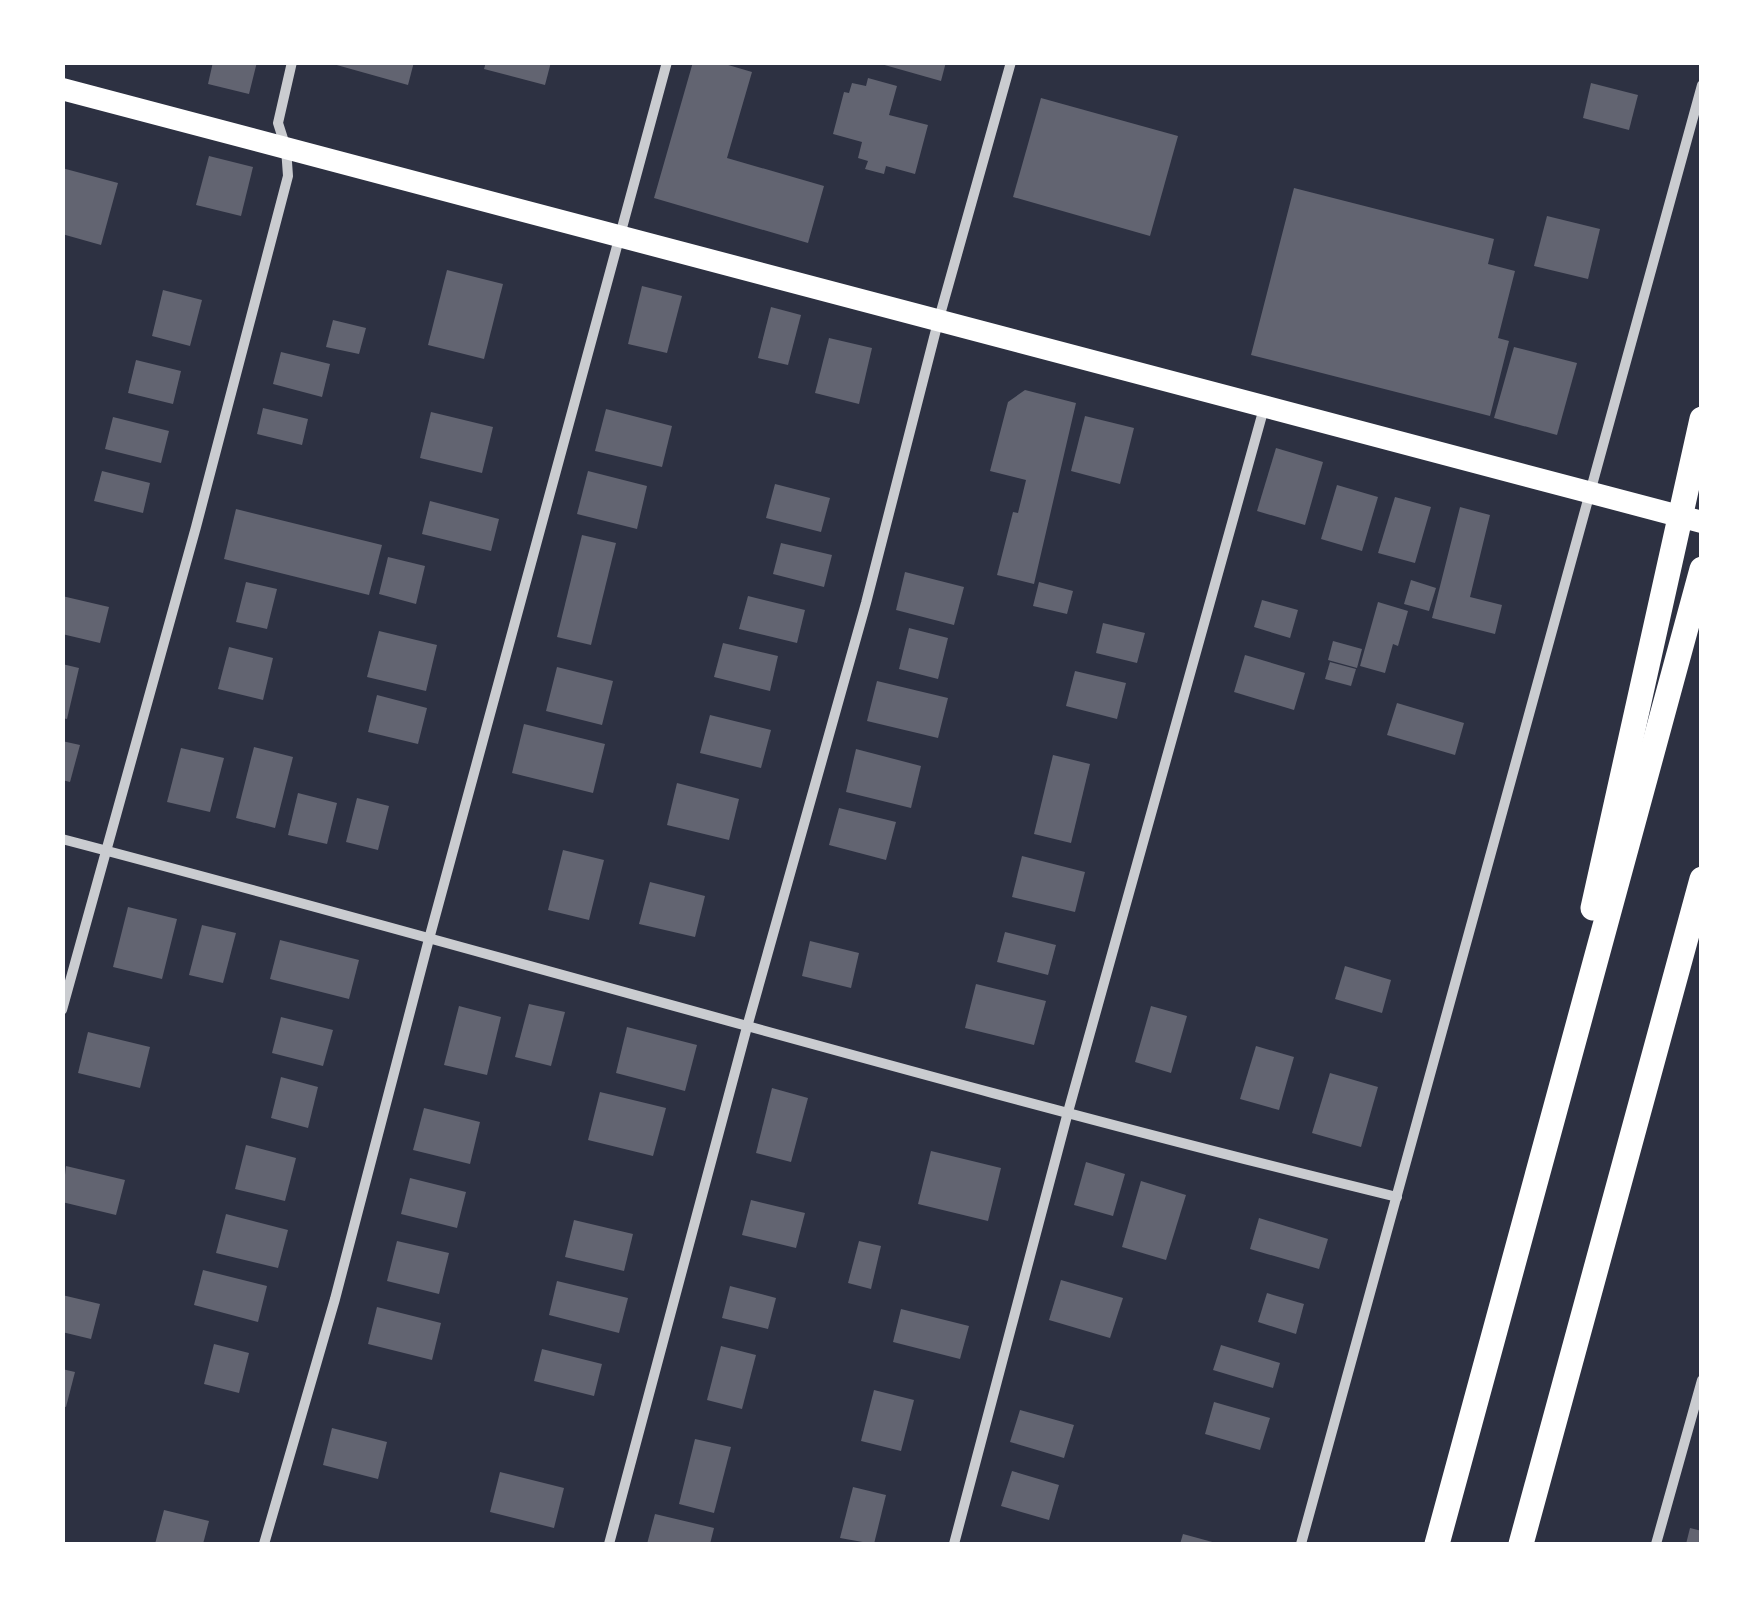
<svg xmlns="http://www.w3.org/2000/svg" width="1764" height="1607" viewBox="0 0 1764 1607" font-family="Karla,sans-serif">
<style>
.building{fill:#626471}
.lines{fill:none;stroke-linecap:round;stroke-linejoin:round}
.minor{stroke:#caccd0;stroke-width:10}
.primary{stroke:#fff;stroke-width:22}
.motorway{stroke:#fff;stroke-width:25}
</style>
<rect width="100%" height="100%" fill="#2d3142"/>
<g class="building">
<polygon points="213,62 257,62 249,94 208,84"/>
<polygon points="326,62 414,62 408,85"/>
<polygon points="486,62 551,62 545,85 484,69"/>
<polygon points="693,62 718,62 752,72 727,158 824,186 808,243 654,198"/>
<polygon points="874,62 946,62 941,81"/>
<polygon points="868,78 897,86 889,115 928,125 915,174 886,166 884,174 865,169 868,161 858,158 862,142 833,134 844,92 849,93 852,83 866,86"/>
<polygon points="1591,83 1638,95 1629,130 1583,118"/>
<polygon points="1041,98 1178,136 1150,236 1013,197"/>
<polygon points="209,156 253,167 241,216 196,205"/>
<polygon points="62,168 118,183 101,245 62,234"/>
<polygon points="1294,188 1494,239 1488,264 1515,271 1498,338 1509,341 1490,416 1251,355"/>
<polygon points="1547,216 1600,229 1588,279 1534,266"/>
<polygon points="447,270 503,284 484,359 428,345"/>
<polygon points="642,286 682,296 667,353 628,344"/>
<polygon points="163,290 202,300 190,346 152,336"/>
<polygon points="771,307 801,315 788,365 758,358"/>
<polygon points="333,320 366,328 359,354 326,347"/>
<polygon points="829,338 872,348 859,404 815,393"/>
<polygon points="1514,347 1577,363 1557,435 1494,418"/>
<polygon points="281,352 330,364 322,397 273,384"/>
<polygon points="136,360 181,371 173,404 128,393"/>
<polygon points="1025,390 1076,403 1034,584 997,575 1013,512 1018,513 1026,480 990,471 1008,402"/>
<polygon points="263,408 308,419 302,445 257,434"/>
<polygon points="606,409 672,426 662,467 595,451"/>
<polygon points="431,412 493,427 482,473 420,458"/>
<polygon points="1085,416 1134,428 1120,484 1071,471"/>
<polygon points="113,417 169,431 161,463 105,449"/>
<polygon points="1276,448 1323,462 1305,525 1257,511"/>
<polygon points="102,471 150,483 143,513 94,501"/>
<polygon points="588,471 647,486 637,529 577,514"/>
<polygon points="775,484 830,498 821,532 766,518"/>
<polygon points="1337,485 1378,497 1362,551 1321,539"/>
<polygon points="1395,497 1431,507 1415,563 1378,553"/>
<polygon points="430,501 499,519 491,551 422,534"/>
<polygon points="1460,507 1490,515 1470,597 1502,605 1495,634 1432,618"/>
<polygon points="236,509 382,545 369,595 224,559"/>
<polygon points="582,535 616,543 591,645 557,637"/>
<polygon points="781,543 832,555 824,587 773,574"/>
<polygon points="388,557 425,566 416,604 379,594"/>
<polygon points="905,572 964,587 954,625 896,610"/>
<polygon points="1411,580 1436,588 1429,611 1404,604"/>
<polygon points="246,582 277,589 267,629 236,622"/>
<polygon points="1039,582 1073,591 1067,614 1033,606"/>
<polygon points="62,596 109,607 100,643 62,634"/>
<polygon points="748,596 805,610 797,643 739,629"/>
<polygon points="1262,600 1298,610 1290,638 1254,627"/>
<polygon points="1378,602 1408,611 1398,646 1393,644 1385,673 1360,666"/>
<polygon points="1103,623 1145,633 1137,663 1096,653"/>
<polygon points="909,628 948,638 938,679 899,669"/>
<polygon points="379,631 437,645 426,691 367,677"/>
<polygon points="1333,641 1362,649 1357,668 1328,660"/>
<polygon points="723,643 778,656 770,691 714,677"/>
<polygon points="229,647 273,658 263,700 218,689"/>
<polygon points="1245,655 1305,673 1294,710 1234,692"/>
<polygon points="1330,662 1356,669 1351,686 1325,679"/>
<polygon points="62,664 79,668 67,719 62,718"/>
<polygon points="557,667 613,681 602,725 546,711"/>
<polygon points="1075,671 1126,683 1117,719 1066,706"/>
<polygon points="877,681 948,698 938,738 867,721"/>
<polygon points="377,695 427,708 418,744 368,732"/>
<polygon points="1397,703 1464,723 1455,755 1387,735"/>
<polygon points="710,715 771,730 761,768 700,753"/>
<polygon points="524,724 605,744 593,793 512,773"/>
<polygon points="62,741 80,745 70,782 62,780"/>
<polygon points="254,747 293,757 275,828 236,818"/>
<polygon points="181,748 224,758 210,812 167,802"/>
<polygon points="856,749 921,766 911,808 846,792"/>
<polygon points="1053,755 1090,764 1071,843 1034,834"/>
<polygon points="677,783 739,799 729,840 667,825"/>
<polygon points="298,793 337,803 327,844 288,835"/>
<polygon points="357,798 389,806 378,850 346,842"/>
<polygon points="839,808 896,822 886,860 829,845"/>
<polygon points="563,850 604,860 589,920 548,910"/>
<polygon points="1022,856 1085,872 1075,912 1012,897"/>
<polygon points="650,882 705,896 695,937 639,924"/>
<polygon points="128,907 177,919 162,979 113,967"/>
<polygon points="202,925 236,933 223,983 189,975"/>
<polygon points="1005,932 1056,945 1048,975 997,962"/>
<polygon points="280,940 359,960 349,999 270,979"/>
<polygon points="810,941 859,953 851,988 802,976"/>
<polygon points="1345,966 1391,980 1382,1013 1335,999"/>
<polygon points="976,984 1046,1001 1034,1045 965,1028"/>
<polygon points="529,1004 565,1012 551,1066 515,1057"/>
<polygon points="459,1006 501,1017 487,1075 444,1065"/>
<polygon points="1151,1006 1187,1016 1171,1073 1135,1062"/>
<polygon points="281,1017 333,1030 323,1066 272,1053"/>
<polygon points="627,1027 697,1045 685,1091 616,1073"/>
<polygon points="88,1032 150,1047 140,1088 78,1073"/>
<polygon points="1256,1046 1294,1057 1279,1110 1240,1099"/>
<polygon points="1330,1073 1378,1087 1361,1147 1312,1133"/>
<polygon points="281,1077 318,1087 308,1128 271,1118"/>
<polygon points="772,1088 808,1098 791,1162 756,1153"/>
<polygon points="600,1092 666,1108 653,1156 588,1140"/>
<polygon points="424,1108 480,1122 470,1164 413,1150"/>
<polygon points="246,1145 296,1158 285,1201 235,1189"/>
<polygon points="931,1151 1001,1168 988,1221 918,1204"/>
<polygon points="1086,1162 1125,1174 1113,1216 1074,1205"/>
<polygon points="66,1166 125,1180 116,1215 62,1202"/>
<polygon points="410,1178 466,1192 457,1228 401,1214"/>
<polygon points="1141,1181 1186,1195 1166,1260 1122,1247"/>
<polygon points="751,1200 805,1213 796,1248 742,1235"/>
<polygon points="226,1214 288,1230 278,1268 216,1253"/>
<polygon points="1259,1218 1328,1239 1319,1269 1250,1249"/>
<polygon points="574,1220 633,1234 624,1271 565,1257"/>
<polygon points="397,1241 449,1253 439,1294 387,1281"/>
<polygon points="859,1241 881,1246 871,1289 848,1283"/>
<polygon points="203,1270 267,1286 258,1322 194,1305"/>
<polygon points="1061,1280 1123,1298 1110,1338 1049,1320"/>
<polygon points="557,1281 628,1298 619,1333 549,1315"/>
<polygon points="730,1286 776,1298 768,1329 722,1318"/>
<polygon points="1267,1293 1304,1304 1296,1334 1258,1322"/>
<polygon points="62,1295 100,1304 91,1339 62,1332"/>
<polygon points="377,1307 441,1323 432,1360 368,1344"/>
<polygon points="901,1309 969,1326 960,1359 893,1342"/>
<polygon points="214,1344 249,1353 239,1393 204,1384"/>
<polygon points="1221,1345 1280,1363 1273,1388 1213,1370"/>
<polygon points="721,1346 756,1355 742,1409 707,1400"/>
<polygon points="542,1349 602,1364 594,1396 534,1381"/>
<polygon points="62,1369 75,1372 66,1407 62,1406"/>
<polygon points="874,1390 914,1400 901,1451 861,1441"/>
<polygon points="1214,1402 1270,1418 1260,1450 1205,1434"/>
<polygon points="1020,1410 1074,1425 1064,1458 1010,1442"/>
<polygon points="332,1428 387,1442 378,1479 323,1465"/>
<polygon points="695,1439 731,1447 714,1513 679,1504"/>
<polygon points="1012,1471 1059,1485 1049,1520 1001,1506"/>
<polygon points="500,1472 564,1488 554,1528 490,1512"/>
<polygon points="853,1487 886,1495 874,1544 840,1538"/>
<polygon points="164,1510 209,1521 203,1544 155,1544"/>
<polygon points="655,1514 714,1528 710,1544 647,1544"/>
<polygon points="1690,1528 1702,1531 1702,1544 1686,1544"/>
<polygon points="1183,1534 1216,1543 1215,1544 1180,1544"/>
</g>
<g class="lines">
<g class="minor">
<path d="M 62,839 C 508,956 949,1088 1397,1197"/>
<polyline points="62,1010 196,527 288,176 286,148 278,123 292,62"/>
<polyline points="264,1544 335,1299 429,939 667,62"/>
<polyline points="609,1544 747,1027 866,603 938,322 1011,62"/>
<polyline points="954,1544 1068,1112 1264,408"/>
<polyline points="1301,1544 1702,85"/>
<polyline points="1656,1544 1702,1380"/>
</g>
<polyline class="primary" points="62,89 1702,522"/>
<g class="motorway">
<polyline points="1593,908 1702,419"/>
<polyline points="1437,1544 1702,569"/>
<polyline points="1521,1544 1702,879"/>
</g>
</g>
<rect width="1764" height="1607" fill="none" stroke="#ffffff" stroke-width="130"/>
</svg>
